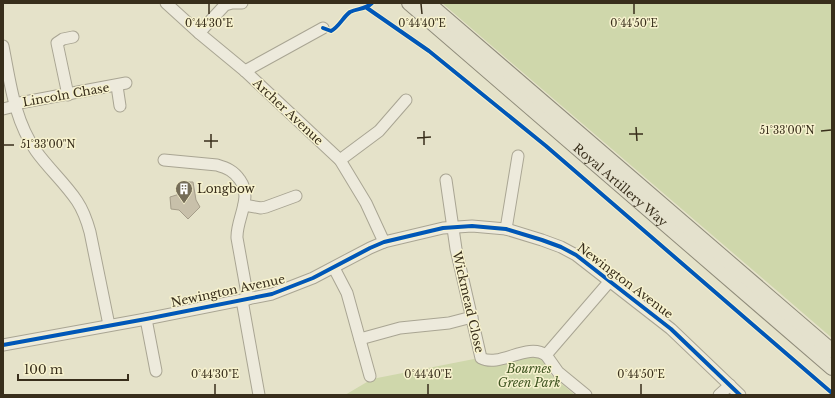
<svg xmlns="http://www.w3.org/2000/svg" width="835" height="398" viewBox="0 0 835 398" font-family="'Libre Baskerville',serif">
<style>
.green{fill:#cfd7ab}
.building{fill:#c8c0aa;stroke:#a59d89}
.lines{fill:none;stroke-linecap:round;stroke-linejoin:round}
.minor-casing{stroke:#a9a593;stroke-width:13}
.major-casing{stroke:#8f8b7a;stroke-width:16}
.minor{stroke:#edeadc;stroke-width:11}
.major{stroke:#e4e1cd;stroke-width:14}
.cycleway-casing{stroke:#f7f2ce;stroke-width:6}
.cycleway{stroke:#0057b8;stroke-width:4}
.ticks{fill:none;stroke:#382e1b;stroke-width:1.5}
.labels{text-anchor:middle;stroke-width:3;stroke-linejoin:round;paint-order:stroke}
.street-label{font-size:12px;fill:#382e1b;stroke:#f7f2ce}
.poi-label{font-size:12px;fill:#382e1b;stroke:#f7f2ce;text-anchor:start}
.park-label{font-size:12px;font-style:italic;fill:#3f5521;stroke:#f7f2ce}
.ticks-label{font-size:10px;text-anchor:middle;fill:#382e1b;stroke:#f7f2ce;stroke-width:3;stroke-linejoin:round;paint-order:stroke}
</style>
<rect width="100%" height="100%" fill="#e5e2c9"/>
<g class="green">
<polygon points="442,3 832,3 832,338"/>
<polygon points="539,354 550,374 575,395 345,395 372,379 474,359 486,366"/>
</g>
<polygon class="building" points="182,182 193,182 196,200 200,207 188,219 179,210 171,209 170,197 183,193"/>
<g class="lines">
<defs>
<g id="minor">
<polyline points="166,3 199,33 245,71 340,160 366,203 384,242"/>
<polyline points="199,33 225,5 232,3 242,3"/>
<path d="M 3,46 C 10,81 14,120 36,151 C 48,168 65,183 77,201 C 83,210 87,221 90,232 L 109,325"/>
<polyline points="245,71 323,28"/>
<polyline points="117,86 120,106"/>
<polyline points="68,95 57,43 63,39 73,37"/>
<polyline points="14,104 126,83"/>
<polyline points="3,109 15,106"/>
<path d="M 164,160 L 217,165 C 227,168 234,171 240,180 C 253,198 236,219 237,238 L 248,299"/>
<polyline points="340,160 379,131 406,100"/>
<path d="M 446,180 L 456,249 L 481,358 C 500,368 527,342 546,355"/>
<polyline points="244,205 261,208 266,207 296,196"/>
<polyline points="506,229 518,156"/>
<polyline points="334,268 347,293 370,376"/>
<polyline points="242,300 259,395"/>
<polyline points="146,319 156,371"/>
<polyline points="360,339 400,328 449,323 472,317"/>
<polyline points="3,345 146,319 272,294 313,278 370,248 384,242 443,228 472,226 506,229 542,240 561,247 576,255 671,329 740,395"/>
<polyline points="586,395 558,372 546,355 609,282"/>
<polyline points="719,395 730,385"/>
</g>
<g id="major">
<path id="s1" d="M 409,3 L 832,368"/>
<polyline points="428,3 832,351"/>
</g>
</defs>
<use href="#minor" class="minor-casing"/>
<use href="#major" class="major-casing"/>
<use href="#minor" class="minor"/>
<use href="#major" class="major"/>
<defs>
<g id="cycleway">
<polyline points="367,8 429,51 546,146 832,393"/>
<path d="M 323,28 L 331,31 C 339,27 343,17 350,12 C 358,8 365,10 372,3"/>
<polyline points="3,345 146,319 272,294 313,278 370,248 384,242 443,228 472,226 506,229 542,240 561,247 576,255 671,329 740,395"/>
</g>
</defs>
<use href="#cycleway" class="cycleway-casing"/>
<use href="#cycleway" class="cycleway"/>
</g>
<path class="ticks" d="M 209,4 L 209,14M 421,4 L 422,14M 634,4 L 634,14M 636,127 L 637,141M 424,131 L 424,145M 821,131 L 831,130M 211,134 L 211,148M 629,134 L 643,134M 417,138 L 431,137M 204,141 L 218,141M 4,145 L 14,145M 215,384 L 215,394M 428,384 L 428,394M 641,384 L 641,394"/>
<defs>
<symbol id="building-pin" viewBox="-11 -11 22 30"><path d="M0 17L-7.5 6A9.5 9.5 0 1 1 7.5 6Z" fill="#756d58" stroke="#f7f2ce"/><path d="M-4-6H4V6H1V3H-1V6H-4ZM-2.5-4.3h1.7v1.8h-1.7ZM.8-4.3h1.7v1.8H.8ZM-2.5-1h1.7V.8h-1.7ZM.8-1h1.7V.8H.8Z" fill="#fff"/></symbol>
</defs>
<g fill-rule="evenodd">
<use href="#building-pin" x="174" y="179" width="20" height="27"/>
</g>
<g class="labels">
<g class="street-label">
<text transform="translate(66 95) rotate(-10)" y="4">Lincoln Chase</text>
<text transform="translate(288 112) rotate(43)" y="4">Archer Avenue</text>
<text dy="4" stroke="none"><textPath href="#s1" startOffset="279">Royal Artillery Way</textPath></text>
<text transform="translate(625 281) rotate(37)" y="4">Newington Avenue</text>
<text transform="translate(228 291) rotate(-12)" y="4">Newington Avenue</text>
<text transform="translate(468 302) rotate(77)" y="4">Wickmead Close</text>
</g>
<g class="poi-label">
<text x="197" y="193">Longbow</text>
</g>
<g class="park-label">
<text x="529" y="373">Bournes<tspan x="529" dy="14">Green Park</tspan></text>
</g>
</g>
<g class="ticks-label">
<text x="209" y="27">0°44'30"E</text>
<text x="422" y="27">0°44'40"E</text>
<text x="634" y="27">0°44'50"E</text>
<text x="787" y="134">51°33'00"N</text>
<text x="48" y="148">51°33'00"N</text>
<text x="215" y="378">0°44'30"E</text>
<text x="428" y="378">0°44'40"E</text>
<text x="641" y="378">0°44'50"E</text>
</g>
<rect width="835" height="398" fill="none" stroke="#382e1b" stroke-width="8"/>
<path d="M18 374v6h110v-6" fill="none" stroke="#382e1b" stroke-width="2"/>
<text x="24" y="374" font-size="12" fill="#382e1b" stroke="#f7f2ce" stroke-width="3" paint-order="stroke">100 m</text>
</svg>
